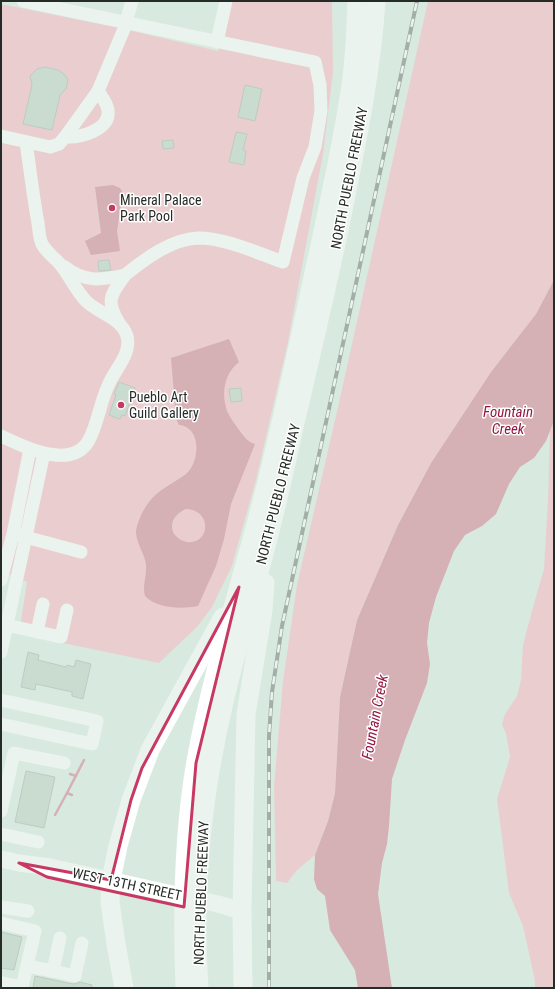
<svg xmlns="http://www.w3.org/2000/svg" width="555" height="989" viewBox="0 0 555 989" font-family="'Roboto Condensed',sans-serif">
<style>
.green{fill:#feaebd}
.water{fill:#d06b81;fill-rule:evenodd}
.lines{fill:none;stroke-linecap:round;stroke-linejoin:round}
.stream{stroke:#d06b81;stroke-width:2.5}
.building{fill:#b8c9bf;stroke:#98a99f}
.minor{stroke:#fff;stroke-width:13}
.major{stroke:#fff;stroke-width:17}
.highway{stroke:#fff;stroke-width:19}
.rail-casing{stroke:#5e6862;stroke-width:4}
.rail{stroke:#fff;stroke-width:2.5;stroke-dasharray:8;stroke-linecap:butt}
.marked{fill:none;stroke:#c73862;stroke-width:3;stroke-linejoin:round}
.poi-dot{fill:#c73862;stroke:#fff;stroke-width:1.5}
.labels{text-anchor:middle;stroke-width:3;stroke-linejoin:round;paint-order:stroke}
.street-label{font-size:14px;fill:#252b27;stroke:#fff}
.poi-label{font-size:14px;fill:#252b27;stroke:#fff;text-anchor:start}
.water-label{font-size:15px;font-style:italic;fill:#931742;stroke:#fff}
</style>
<rect width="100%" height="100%" fill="#d8eadf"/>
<g class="green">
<polygon points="231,1 332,1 333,72 323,154 288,342 256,480 232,566 212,607 197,627 159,663 19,634 27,582 12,575 1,573 1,4 124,29 218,51 222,43"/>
<polygon points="428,1 554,1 554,280 536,314 491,372 431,463 398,525 357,620 340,697 335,793 328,821 315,855 296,871 287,883 276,881 274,786 283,681 297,585 338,407"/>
<polygon points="554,421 554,988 535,988 535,981 523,926 509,893 497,799 510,757 506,734 502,724 505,714 517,696 521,680 523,645 533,607 544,569 548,500 550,431"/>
</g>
<g class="water">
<polygon points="113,185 120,188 123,193 117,231 120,251 91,255 85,241 101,233 95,187"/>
<polygon points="554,280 554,421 546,441 534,458 520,467 509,484 496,514 482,526 465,535 454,551 436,597 429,623 427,643 430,664 427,683 405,740 392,779 389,826 387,844 382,863 378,894 392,988 358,988 355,970 330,930 325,896 317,889 314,879 315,855 328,821 335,793 340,697 357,620 398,525 431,463 491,372 536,314"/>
<path d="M 229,339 L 239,362 C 224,374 221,393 227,411 C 230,418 235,424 239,430 C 244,436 247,442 255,444 L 231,504 L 224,539 L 216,566 L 198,606 C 182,609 157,609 145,596 C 142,586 147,576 146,565 C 145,554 137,545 136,533 C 136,526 139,521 141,515 C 154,490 165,489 186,474 C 200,462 202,427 179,425 L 176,419 L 171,358 ZM 186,509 C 213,510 210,545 187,542 C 182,541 177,538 174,534 C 168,523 176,513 186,509 Z"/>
</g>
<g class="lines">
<g class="stream">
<polyline points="70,774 76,776"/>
<polyline points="72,795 67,793 84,760"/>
<polyline points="55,815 67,793"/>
</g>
</g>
<g class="building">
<polygon points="45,67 58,70 65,75 68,80 66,89 60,95 52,130 23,124 32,85 30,76 37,69"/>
<polygon points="245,85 262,89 255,121 238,117"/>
<polygon points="236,132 247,134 243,150 246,151 244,165 229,162"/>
<polygon points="173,140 174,148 163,149 162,141"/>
<polygon points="109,260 111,270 99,271 98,261"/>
<polygon points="119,382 135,388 125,416 122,415 120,419 109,415 116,395 114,394"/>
<polygon points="241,388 242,401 231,402 229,389"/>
<polygon points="28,652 39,655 38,660 66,667 67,665 74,667 76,660 91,664 83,699 72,696 72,692 36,684 35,690 21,687"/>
<polygon points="26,771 55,777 44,828 15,822"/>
<polygon points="1,932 22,937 14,970 1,968"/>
<polygon points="35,976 73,984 80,982 92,985 92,988 33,988"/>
</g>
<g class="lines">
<g class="minor">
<path d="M 23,1 L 315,62 L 320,85 L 321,111 L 315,147 L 303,178 L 283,262 C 257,253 226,238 198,238 C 171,239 145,259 125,275"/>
<polyline points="217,42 226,1"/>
<polyline points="1,136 50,147 59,144 65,137 98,91 124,29 132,1"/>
<path d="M 65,137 C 80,138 111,130 108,110 C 107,103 102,97 98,91"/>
<path d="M 65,267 C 85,283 102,280 125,275 C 111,295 105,300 119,323"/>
<path d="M 1,436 C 24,447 72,471 89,440 C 98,423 100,403 108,386 C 114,370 132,354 127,336 C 121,317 99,314 86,301 C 76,291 70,276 60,264 C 55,258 46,252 42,244 C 39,238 39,229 38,223 C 33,196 30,169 26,142"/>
<polyline points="18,535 81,552"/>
<polyline points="1,580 13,534 30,449"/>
<polyline points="6,625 61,637 67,610"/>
<polyline points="37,632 43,604"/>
<polyline points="1,652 44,453"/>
<polyline points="1,700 97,721 92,744 1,724"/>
<polyline points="1,811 14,753 64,763"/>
<polyline points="1,834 38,842"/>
<polyline points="1,907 28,911"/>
<polyline points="1,923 35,931 22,987 1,983"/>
<polyline points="27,966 53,971 60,938"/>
<polyline points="53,971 75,976 82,943"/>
</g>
<polyline class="major" points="1,859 19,863 50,867 218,904 242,911"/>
<g class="highway">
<polyline points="124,988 116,944 110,902 111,880 118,846 131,800 150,750 223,617"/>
<path d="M 185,988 C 182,913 183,836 196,761 C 213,667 244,575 267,482 C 286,405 302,328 319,250 C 330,198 342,145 350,92 C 355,62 356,31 357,1"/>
<path d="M 199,988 C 192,892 202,795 224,702 C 236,649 253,598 266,546 C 277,505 286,464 295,423 C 310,359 325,295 339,230 C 354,154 371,79 376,1"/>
<polyline points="243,988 242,911 246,714 263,610 265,583"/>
</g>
<defs>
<polyline id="rail" points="269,988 269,736 272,692 282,626 417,1"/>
</defs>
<use href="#rail" class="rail-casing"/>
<use href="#rail" class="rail"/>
</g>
<path d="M0 0H555V989H0ZM 239,587 L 196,763 L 184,907 L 47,877 L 19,863 L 111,880 L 131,800 L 142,768 Z" fill="#d8eadf" fill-opacity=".55" fill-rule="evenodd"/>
<path class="marked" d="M 239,587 L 196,763 L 184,907 L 47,877 L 19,863 L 111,880 L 131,800 L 142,768 Z"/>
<g class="poi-dot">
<circle cx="112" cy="208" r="4"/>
<circle cx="121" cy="405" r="4"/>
</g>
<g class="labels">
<g class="street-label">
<text transform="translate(349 178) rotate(-79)" y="5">NORTH PUEBLO FREEWAY</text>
<text transform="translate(278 494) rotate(-76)" y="5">NORTH PUEBLO FREEWAY</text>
<text transform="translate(127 884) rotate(12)" y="5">WEST 13TH STREET</text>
<text transform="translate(201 893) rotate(-88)" y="5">NORTH PUEBLO FREEWAY</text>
</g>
<g class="poi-label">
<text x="120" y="205">Mineral Palace<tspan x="120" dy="16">Park Pool</tspan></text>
<text x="129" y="402">Pueblo Art<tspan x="129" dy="16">Guild Gallery</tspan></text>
</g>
<g class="water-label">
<text x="508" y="417">Fountain<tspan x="508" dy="17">Creek</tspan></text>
<text transform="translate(375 717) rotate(-79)" y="5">Fountain Creek</text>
</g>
</g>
<rect width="555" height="989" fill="none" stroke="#252b27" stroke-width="4"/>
</svg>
